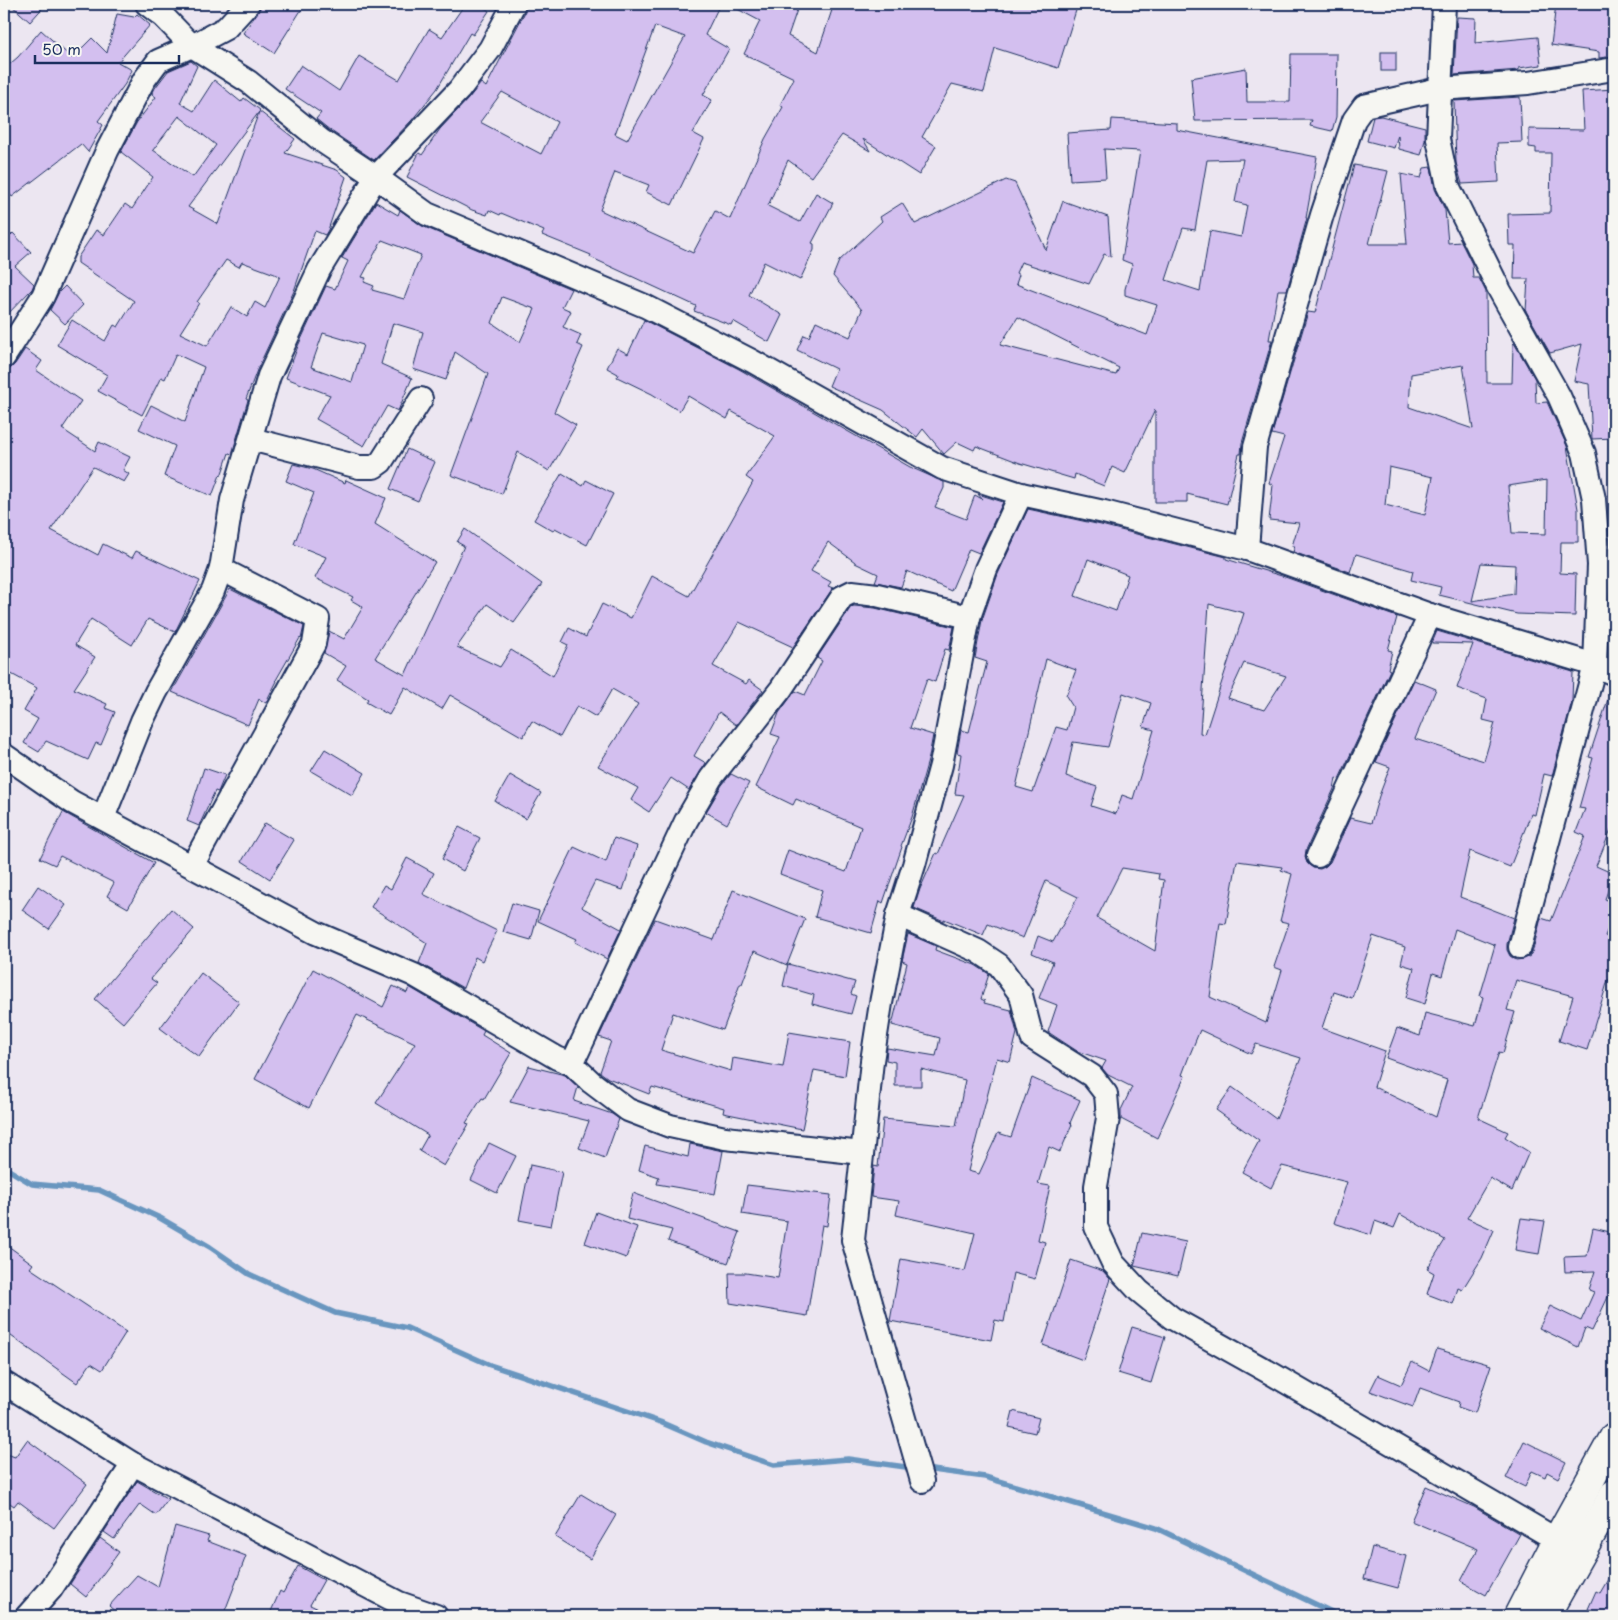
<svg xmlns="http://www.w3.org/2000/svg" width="1618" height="1620" viewBox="0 0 1618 1620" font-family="'Playpen Sans',sans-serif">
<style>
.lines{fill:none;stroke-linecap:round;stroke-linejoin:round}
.stream{stroke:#6996bf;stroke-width:5.5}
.building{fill:#d3bfef;stroke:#1b2f5e;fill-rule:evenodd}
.street-casing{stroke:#1b2f5e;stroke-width:26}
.secondary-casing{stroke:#1b2f5e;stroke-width:31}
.street{stroke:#f6f6f2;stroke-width:22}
.secondary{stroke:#f6f6f2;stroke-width:28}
</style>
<rect width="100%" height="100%" fill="#ece6f1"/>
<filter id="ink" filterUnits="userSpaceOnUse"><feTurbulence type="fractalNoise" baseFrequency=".02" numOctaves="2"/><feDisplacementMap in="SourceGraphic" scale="10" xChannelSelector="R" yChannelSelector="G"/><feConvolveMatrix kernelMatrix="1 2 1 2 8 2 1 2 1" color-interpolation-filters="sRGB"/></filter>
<g filter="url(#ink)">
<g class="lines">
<g class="stream">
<polyline points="4,1167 32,1184 99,1190 160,1218 210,1247 249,1274 335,1313 407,1328 490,1365 660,1422 706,1442 774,1465 848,1459 913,1468"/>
<polyline points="925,1469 985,1477 1156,1528 1340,1616"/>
</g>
</g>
<g class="building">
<polygon points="10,4 46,4 30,22"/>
<polygon points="262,4 305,4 274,53 243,33 258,12"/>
<polygon points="465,4 479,4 489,11 473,35 470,33 437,89 412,120 374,160 331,131 316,119 321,113 285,89 301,65 339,91 359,56 399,80 429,29 442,37"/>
<path d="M 527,4 L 720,4 L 705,35 L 729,49 L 703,95 L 712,100 L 693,133 L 704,139 L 672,205 L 646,192 L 649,185 L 615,172 L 600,210 L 693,253 L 715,211 L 730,219 L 765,139 L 783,107 L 780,105 L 794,78 L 744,54 L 760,21 L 728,4 L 799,4 L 788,36 L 818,52 L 834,4 L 1078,4 L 1058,68 L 995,48 L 984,92 L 952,84 L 922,137 L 936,146 L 919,175 L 863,139 L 870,151 L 842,135 L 811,177 L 788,160 L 768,206 L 800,222 L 816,193 L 833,203 L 812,243 L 814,244 L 814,250 L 800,280 L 764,262 L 749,295 L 782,315 L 769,342 L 733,321 L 731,325 L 694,311 L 696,306 L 590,257 L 591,255 L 542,235 L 544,231 L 501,213 L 500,215 L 489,210 L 487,215 L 472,210 L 407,177 L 419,153 L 422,155 L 440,129 L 468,99 L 481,83 L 486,87 L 526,10 ZM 655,26 L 685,37 L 627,140 L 615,134 ZM 502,92 L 557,122 L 541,154 L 480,122 Z"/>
<polygon points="1556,4 1614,4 1614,56 1599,58 1599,52 1551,45"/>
<polygon points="117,14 134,17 137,14 150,25 118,62 132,70 125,84 98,121 103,125 88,152 81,144 12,197 4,186 4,69 18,57 41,30 72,58 92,38 107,53"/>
<polygon points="1457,17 1476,18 1475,43 1538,37 1541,65 1519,68 1519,70 1454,75"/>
<rect x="1381" y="52" width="15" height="19"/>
<polygon points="1291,54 1337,54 1336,117 1332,131 1310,126 1312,120 1195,121 1191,78 1246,68 1247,102 1290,102"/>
<path d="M 191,61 L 197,66 L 180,103 L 194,111 L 214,80 L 241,102 L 244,98 L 260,110 L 259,111 L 295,139 L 285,153 L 337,170 L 346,177 L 328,230 L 325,235 L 315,231 L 294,291 L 257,370 L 246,399 L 248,400 L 232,454 L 229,453 L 221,476 L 220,475 L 212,496 L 164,476 L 175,446 L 139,429 L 151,405 L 185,422 L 204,367 L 176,354 L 165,379 L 161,377 L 142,415 L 98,391 L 107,375 L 57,345 L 72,320 L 105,341 L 114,325 L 118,327 L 134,301 L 78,263 L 78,257 L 96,230 L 104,235 L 125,204 L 132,209 L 153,177 L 121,152 L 137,122 L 156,97 L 152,94 L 155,88 L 168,71 ZM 259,112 L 218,224 L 188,207 ZM 179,116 L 216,145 L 193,177 L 153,150 ZM 226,260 L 239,267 L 242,262 L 280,276 L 265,308 L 255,302 L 247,317 L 231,307 L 207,346 L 180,333 L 199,303 L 197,302 Z"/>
<polygon points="1614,89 1614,438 1592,439 1589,384 1574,381 1582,344 1550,353 1526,311 1528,279 1514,279 1515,245 1509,245 1508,214 1550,213 1551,153 1536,153 1536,148 1529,147 1529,129 1584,130 1582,91"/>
<polygon points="1520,97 1522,142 1497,143 1499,182 1462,184 1456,163 1454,101"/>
<polygon points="1381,116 1425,127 1425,140 1421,155 1399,149 1398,135 1394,148 1367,141 1373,117"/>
<path d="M 1112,119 L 1177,123 L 1177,130 L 1317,157 L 1306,218 L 1307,218 L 1287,290 L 1278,290 L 1269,340 L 1272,340 L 1242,443 L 1241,454 L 1239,454 L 1227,504 L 1187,494 L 1187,502 L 1155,502 L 1155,410 L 1125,473 L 1112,467 L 1104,486 L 1075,474 L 1074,479 L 1020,463 L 976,446 L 974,450 L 957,442 L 944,454 L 923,429 L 917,437 L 883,410 L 829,386 L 836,369 L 797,350 L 804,335 L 809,337 L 816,321 L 850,337 L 862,310 L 833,276 L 839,261 L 882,221 L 880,217 L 902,203 L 915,224 L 1006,180 L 1015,183 L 1046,250 L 1063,201 L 1108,217 L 1111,257 L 1104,254 L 1089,284 L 1021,262 L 1016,273 L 1019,275 L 1016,284 L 1104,318 L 1121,326 L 1121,325 L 1147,335 L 1157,305 L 1125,295 L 1125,289 L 1132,264 L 1122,260 L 1140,151 L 1104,149 L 1106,178 L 1070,180 L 1067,133 L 1111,130 ZM 1243,159 L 1235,202 L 1247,205 L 1241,237 L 1210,231 L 1200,291 L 1166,280 L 1183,228 L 1195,230 L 1207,160 ZM 1018,317 L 1119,368 L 1116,375 L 1000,345 Z"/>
<path d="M 1354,165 L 1388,171 L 1369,244 L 1407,244 L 1401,174 L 1421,178 L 1424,168 L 1431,167 L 1435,189 L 1445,210 L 1448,243 L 1461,242 L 1472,264 L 1473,278 L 1479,278 L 1486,292 L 1487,383 L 1512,383 L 1513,344 L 1514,343 L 1535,379 L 1536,403 L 1547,402 L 1567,446 L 1578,509 L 1578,542 L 1561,542 L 1560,573 L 1576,574 L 1575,616 L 1517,614 L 1439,595 L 1441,587 L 1411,580 L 1413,571 L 1356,554 L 1350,572 L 1293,552 L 1295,546 L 1292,546 L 1299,523 L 1269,520 L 1273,485 L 1269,483 L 1284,437 L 1272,434 L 1308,312 L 1315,313 ZM 1463,365 L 1473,429 L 1409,407 L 1411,374 ZM 1389,467 L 1433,477 L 1425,515 L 1385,505 ZM 1547,480 L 1546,534 L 1512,533 L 1508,486 ZM 1481,563 L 1515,565 L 1514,594 L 1472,601 Z"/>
<path d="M 376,202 L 398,215 L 400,210 L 422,226 L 571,289 L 562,307 L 571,311 L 563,327 L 581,335 L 577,344 L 583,347 L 554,412 L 576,425 L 549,471 L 518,452 L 502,494 L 451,475 L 488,374 L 455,352 L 446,380 L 413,369 L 423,332 L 393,323 L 381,364 L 412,378 L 398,411 L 387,406 L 364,446 L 316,419 L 330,395 L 286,378 L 298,346 L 326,286 L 335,289 L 348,261 L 342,258 ZM 382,240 L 421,255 L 404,299 L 372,290 L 374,286 L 364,282 L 366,278 L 362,277 ZM 502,297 L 535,309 L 520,342 L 492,323 ZM 323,333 L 363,345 L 352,382 L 311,367 Z"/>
<polygon points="13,233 31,252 15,266 34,284 32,289 4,318 4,242"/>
<polygon points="65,286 83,305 65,324 50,310 59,292"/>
<polygon points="644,320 739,369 910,467 944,482 944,488 935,507 966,519 975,495 982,499 978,494 1003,502 979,553 969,549 951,591 907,571 901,587 875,582 878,574 855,563 855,562 828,542 811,571 831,582 828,586 833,588 793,647 739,622 713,666 746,684 749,680 763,690 736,725 719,712 694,756 706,763 689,790 671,778 649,812 631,800 638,788 598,766 638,704 612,689 596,717 577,706 560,737 532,721 523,737 450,695 442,709 405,687 389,715 366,702 368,699 337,680 346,666 324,653 329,631 344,639 363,607 351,600 353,597 315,578 326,557 294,544 314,493 286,481 293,464 313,469 345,483 346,480 386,498 375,524 435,562 375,658 405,675 464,546 457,542 465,529 542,584 514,623 487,604 457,647 500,667 511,650 553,676 568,645 562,642 569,628 586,637 602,604 631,618 652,576 689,596 753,482 746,477 775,436 731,411 727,419 688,396 679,411 652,394 617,377 618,374 607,368 617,348 628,354"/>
<polygon points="25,349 42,361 36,370 81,401 62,429 95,451 99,442 130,457 123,470 129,474 124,482 93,467 51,530 98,555 103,544 132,558 136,551 200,581 175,632 148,619 132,645 91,619 75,645 95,657 74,689 107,704 105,708 115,712 101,745 96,743 88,760 46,741 39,752 24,743 38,719 24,711 37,688 4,670 4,370 10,369 15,364"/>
<polygon points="407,449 435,462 418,501 390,489"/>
<polygon points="562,473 583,486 586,480 613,494 587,545 555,528 553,531 534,520"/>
<path d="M 1028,509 L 1101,525 L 1226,557 L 1226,559 L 1285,577 L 1397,617 L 1388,650 L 1392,651 L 1388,669 L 1390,670 L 1339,779 L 1336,778 L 1334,789 L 1306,850 L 1305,857 L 1307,863 L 1313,868 L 1320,869 L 1326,866 L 1330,862 L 1350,818 L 1371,823 L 1379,796 L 1390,767 L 1376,762 L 1414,680 L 1436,689 L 1415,739 L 1484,761 L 1495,723 L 1483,720 L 1487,699 L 1457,688 L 1473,644 L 1432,643 L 1437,631 L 1573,672 L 1572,701 L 1552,776 L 1544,774 L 1535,815 L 1531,814 L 1510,867 L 1470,851 L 1460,897 L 1514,918 L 1507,944 L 1507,950 L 1510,956 L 1516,960 L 1524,959 L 1530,956 L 1533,950 L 1541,918 L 1551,921 L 1585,836 L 1576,832 L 1585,809 L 1579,808 L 1593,758 L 1589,757 L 1611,690 L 1614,691 L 1614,822 L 1596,866 L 1614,874 L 1605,899 L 1614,903 L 1614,914 L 1605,936 L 1614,939 L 1614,967 L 1610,980 L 1608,980 L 1587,1050 L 1559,1041 L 1573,996 L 1516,980 L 1507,1010 L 1515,1012 L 1503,1053 L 1499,1052 L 1478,1118 L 1508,1132 L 1505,1137 L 1529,1152 L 1512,1191 L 1490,1178 L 1467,1218 L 1494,1230 L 1482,1258 L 1462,1290 L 1458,1288 L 1453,1304 L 1427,1294 L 1434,1273 L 1427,1269 L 1445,1240 L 1400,1214 L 1394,1228 L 1375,1221 L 1371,1235 L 1334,1223 L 1347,1182 L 1282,1166 L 1271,1188 L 1242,1172 L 1259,1141 L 1216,1110 L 1232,1087 L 1276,1119 L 1301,1058 L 1256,1044 L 1251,1054 L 1200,1030 L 1188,1059 L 1182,1075 L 1185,1076 L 1157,1138 L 1121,1119 L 1121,1110 L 1132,1087 L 1108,1075 L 1102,1068 L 1106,1061 L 1077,1051 L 1048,1032 L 1057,1005 L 1039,998 L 1053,962 L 1032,953 L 1038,936 L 1053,942 L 1078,897 L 1046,881 L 1023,938 L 988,924 L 983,935 L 944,919 L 944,921 L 914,908 L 920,889 L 936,853 L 938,854 L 964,795 L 955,794 L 961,754 L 957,753 L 961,730 L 969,732 L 987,662 L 975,658 L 982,620 L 998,574 ZM 1088,559 L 1128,575 L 1116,611 L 1075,596 ZM 1209,604 L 1244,613 L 1205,734 L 1200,733 ZM 1046,659 L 1076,670 L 1066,696 L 1073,707 L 1067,730 L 1056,727 L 1033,792 L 1016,787 ZM 1244,663 L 1286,676 L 1264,710 L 1228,698 ZM 1123,693 L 1151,703 L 1143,727 L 1154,730 L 1133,799 L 1122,795 L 1116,814 L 1091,806 L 1097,787 L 1066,776 L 1073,742 L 1108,747 ZM 1237,861 L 1282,867 L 1281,870 L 1292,874 L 1280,921 L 1289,923 L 1274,967 L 1282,970 L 1266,1023 L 1210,997 L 1220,923 L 1226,924 ZM 1122,868 L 1159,874 L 1158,879 L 1164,880 L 1155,951 L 1097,918 ZM 1455,929 L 1495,945 L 1480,996 L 1483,997 L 1475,1026 L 1425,1013 L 1420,1036 L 1397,1028 L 1386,1058 L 1447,1080 L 1436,1117 L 1374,1087 L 1385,1051 L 1322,1028 L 1334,992 L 1352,998 L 1373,936 L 1405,947 L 1401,964 L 1414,968 L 1406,998 L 1425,1004 L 1433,973 L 1442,976 Z"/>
<polygon points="230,589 304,626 301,639 300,638 276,680 277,681 266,703 259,699 248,725 172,692"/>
<polygon points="854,606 875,608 954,627 949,650 945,649 935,682 927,679 910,728 933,735 929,757 912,817 901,846 902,847 883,903 880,901 871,933 815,917 822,890 780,874 788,850 846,872 861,827 796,799 793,805 756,787 780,737 771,734 779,713 795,691 805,695 822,661 817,658 851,607"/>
<polygon points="325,749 365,773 352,795 311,771"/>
<polygon points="204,768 225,775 218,792 215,791 199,826 187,821"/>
<polygon points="731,774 749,783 727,824 706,812 722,785"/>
<polygon points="510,775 541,793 526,819 495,801"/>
<polygon points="63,812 154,863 128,908 107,896 114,883 60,856 55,865 40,858"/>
<polygon points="265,823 294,840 270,879 242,861"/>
<polygon points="459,827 480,838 463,871 442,859"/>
<polygon points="614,838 637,846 623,890 595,881 582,907 583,908 621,929 607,959 575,942 577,939 538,921 574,847 606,862"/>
<polygon points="407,858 434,873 423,894 497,931 482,961 475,957 463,988 419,963 427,943 371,907 384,885 391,889"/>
<polygon points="38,886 66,905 49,929 22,910"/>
<polygon points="733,890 805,919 787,965 754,951 742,984 740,984 723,1030 673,1013 661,1050 731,1071 733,1058 783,1067 789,1032 850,1042 845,1076 814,1070 802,1129 723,1113 724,1108 652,1087 649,1094 608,1078 600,1072 611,1041 599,1037 655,919 714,940"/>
<polygon points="512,903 539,911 531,940 503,932"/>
<polygon points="171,909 194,929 151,979 157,983 123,1023 95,999"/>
<polygon points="908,934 936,946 935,950 975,965 989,974 981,999 985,1001 984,1003 1011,1010 1017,1033 1010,1062 997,1058 968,1171 979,1174 998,1133 1011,1137 1032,1078 1080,1100 1070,1123 1072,1125 1060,1152 1049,1147 1038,1184 1050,1186 1038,1240 1045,1242 1035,1279 1013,1273 1004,1322 995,1320 991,1340 890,1321 901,1259 965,1271 975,1233 896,1215 899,1201 871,1197 874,1166 878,1167 883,1119 956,1126 965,1080 921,1069 921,1086 895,1086 895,1062 886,1060 887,1048 936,1056 940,1038 892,1025 907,963 902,961"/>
<polygon points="788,964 855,982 851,994 856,996 851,1014 812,1004 814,995 783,986"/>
<polygon points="313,969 383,1007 393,986 407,993 409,987 484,1031 482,1035 511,1053 484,1099 482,1098 466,1123 469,1124 444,1166 419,1151 428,1135 376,1103 415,1043 357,1015 309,1108 255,1079"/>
<polygon points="201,973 239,1002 199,1057 160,1028"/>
<polygon points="529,1066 565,1075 578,1087 574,1101 612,1114 619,1119 605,1158 579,1148 589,1121 510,1102"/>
<polygon points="489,1143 516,1156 497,1193 471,1180"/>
<polygon points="690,1144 723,1151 715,1194 657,1184 659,1177 639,1170 645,1146 688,1157"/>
<polygon points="530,1165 562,1172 551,1226 519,1220"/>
<polygon points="747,1185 831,1195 827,1226 822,1225 807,1316 730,1303 729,1273 746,1273 778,1278 787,1221 742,1214"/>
<polygon points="633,1193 740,1232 728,1263 668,1241 672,1230 627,1219"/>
<polygon points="596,1212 637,1227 626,1258 585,1243"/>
<polygon points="1521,1218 1545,1221 1539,1254 1515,1250"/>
<polygon points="1593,1228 1614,1233 1614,1299 1608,1297 1592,1331 1585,1328 1578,1347 1539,1328 1550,1306 1581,1321 1594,1292 1589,1290 1595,1271 1565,1272 1564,1257 1587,1256"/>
<polygon points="1142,1233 1186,1242 1178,1276 1134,1266"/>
<polygon points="4,1243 33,1264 30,1268 126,1332 102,1370 91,1363 77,1383 4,1331"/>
<polygon points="1071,1260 1103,1271 1110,1279 1083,1360 1043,1345"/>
<polygon points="1132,1327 1165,1337 1151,1383 1118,1373"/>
<polygon points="1437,1349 1491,1365 1475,1413 1458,1407 1459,1402 1420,1388 1413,1407 1370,1391 1378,1375 1401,1385 1412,1362 1429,1371"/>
<polygon points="1013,1411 1039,1418 1035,1433 1009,1427"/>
<polygon points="27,1440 87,1484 54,1528 18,1501 14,1506 4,1499 4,1453 15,1457"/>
<polygon points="1524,1441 1566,1462 1558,1478 1547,1472 1545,1477 1532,1471 1525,1487 1506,1478"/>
<polygon points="137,1481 168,1499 156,1515 140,1504 114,1539 104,1532"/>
<polygon points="1426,1486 1474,1507 1520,1534 1486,1595 1461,1581 1478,1549 1411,1521"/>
<polygon points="581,1494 616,1515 590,1559 555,1537"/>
<polygon points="175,1526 209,1536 207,1541 246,1556 223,1616 120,1616 109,1606 137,1575 158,1587"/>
<polygon points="100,1538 119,1552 86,1597 70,1584"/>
<polygon points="1372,1547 1406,1556 1398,1588 1364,1579"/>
<polygon points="298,1566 324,1580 310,1605 334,1616 269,1616 280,1591 283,1593"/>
<polygon points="1614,1569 1614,1616 1603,1616 1588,1609 1596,1591 1600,1593"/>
</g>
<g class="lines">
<defs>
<g id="street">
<polyline points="147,4 164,17 192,46 249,82 322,141 376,177 427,214 645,306 752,361 942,468 1021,494 1104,512 1247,549 1430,615 1595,665 1614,674"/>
<polyline points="1444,4 1438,139 1448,186 1500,291 1559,396 1584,453 1594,499 1599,565 1595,665 1520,947"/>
<polyline points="4,357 43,296 107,151 144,80 158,61 192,46 226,28 248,4"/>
<polyline points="251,439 359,467 374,467 381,462 421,399"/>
<polyline points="1247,549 1255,447 1322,215 1354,120 1364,106 1439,89 1528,83 1614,69"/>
<polyline points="4,755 72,802 316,933 414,975 557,1058 572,1064 591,1082 628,1110 670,1126 725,1138 862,1153"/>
<polyline points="103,818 142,721 156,692 213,591 221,569 232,500 269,376 319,270 376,177 459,90 490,49 514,4"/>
<polyline points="1318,856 1430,615"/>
<polyline points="192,866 314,644 318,619 221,569"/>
<polyline points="898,915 978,951 999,965 1021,995 1032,1038 1092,1076 1106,1094 1108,1118 1096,1186 1096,1227 1113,1263 1139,1291 1172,1318 1274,1375 1557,1540"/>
<polyline points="572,1064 686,821 711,778 781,689 842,597 852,592 877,595 969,617"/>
<polyline points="4,1383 133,1464 399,1603 436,1616"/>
<polyline points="922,1481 853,1240 872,1061 881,1003 898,915 914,865 941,765 969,617 986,569 1021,494"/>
<polyline points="27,1616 51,1589 133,1464"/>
</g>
<g id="secondary">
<polyline points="1518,1616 1557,1540 1614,1437"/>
<polyline points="1545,1616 1614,1494"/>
</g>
</defs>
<use href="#street" class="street-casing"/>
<use href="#secondary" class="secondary-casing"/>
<use href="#street" class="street"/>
<use href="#secondary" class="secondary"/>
</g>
</g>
<rect width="1618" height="1620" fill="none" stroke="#f6f6f2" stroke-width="20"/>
<rect x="10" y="10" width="1598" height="1600" fill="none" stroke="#1b2f5e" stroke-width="2" filter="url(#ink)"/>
<path d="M35 55v8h144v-8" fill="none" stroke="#1b2f5e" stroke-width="2.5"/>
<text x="42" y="55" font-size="15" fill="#1b2f5e" stroke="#f6f6f2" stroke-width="4" paint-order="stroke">50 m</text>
</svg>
